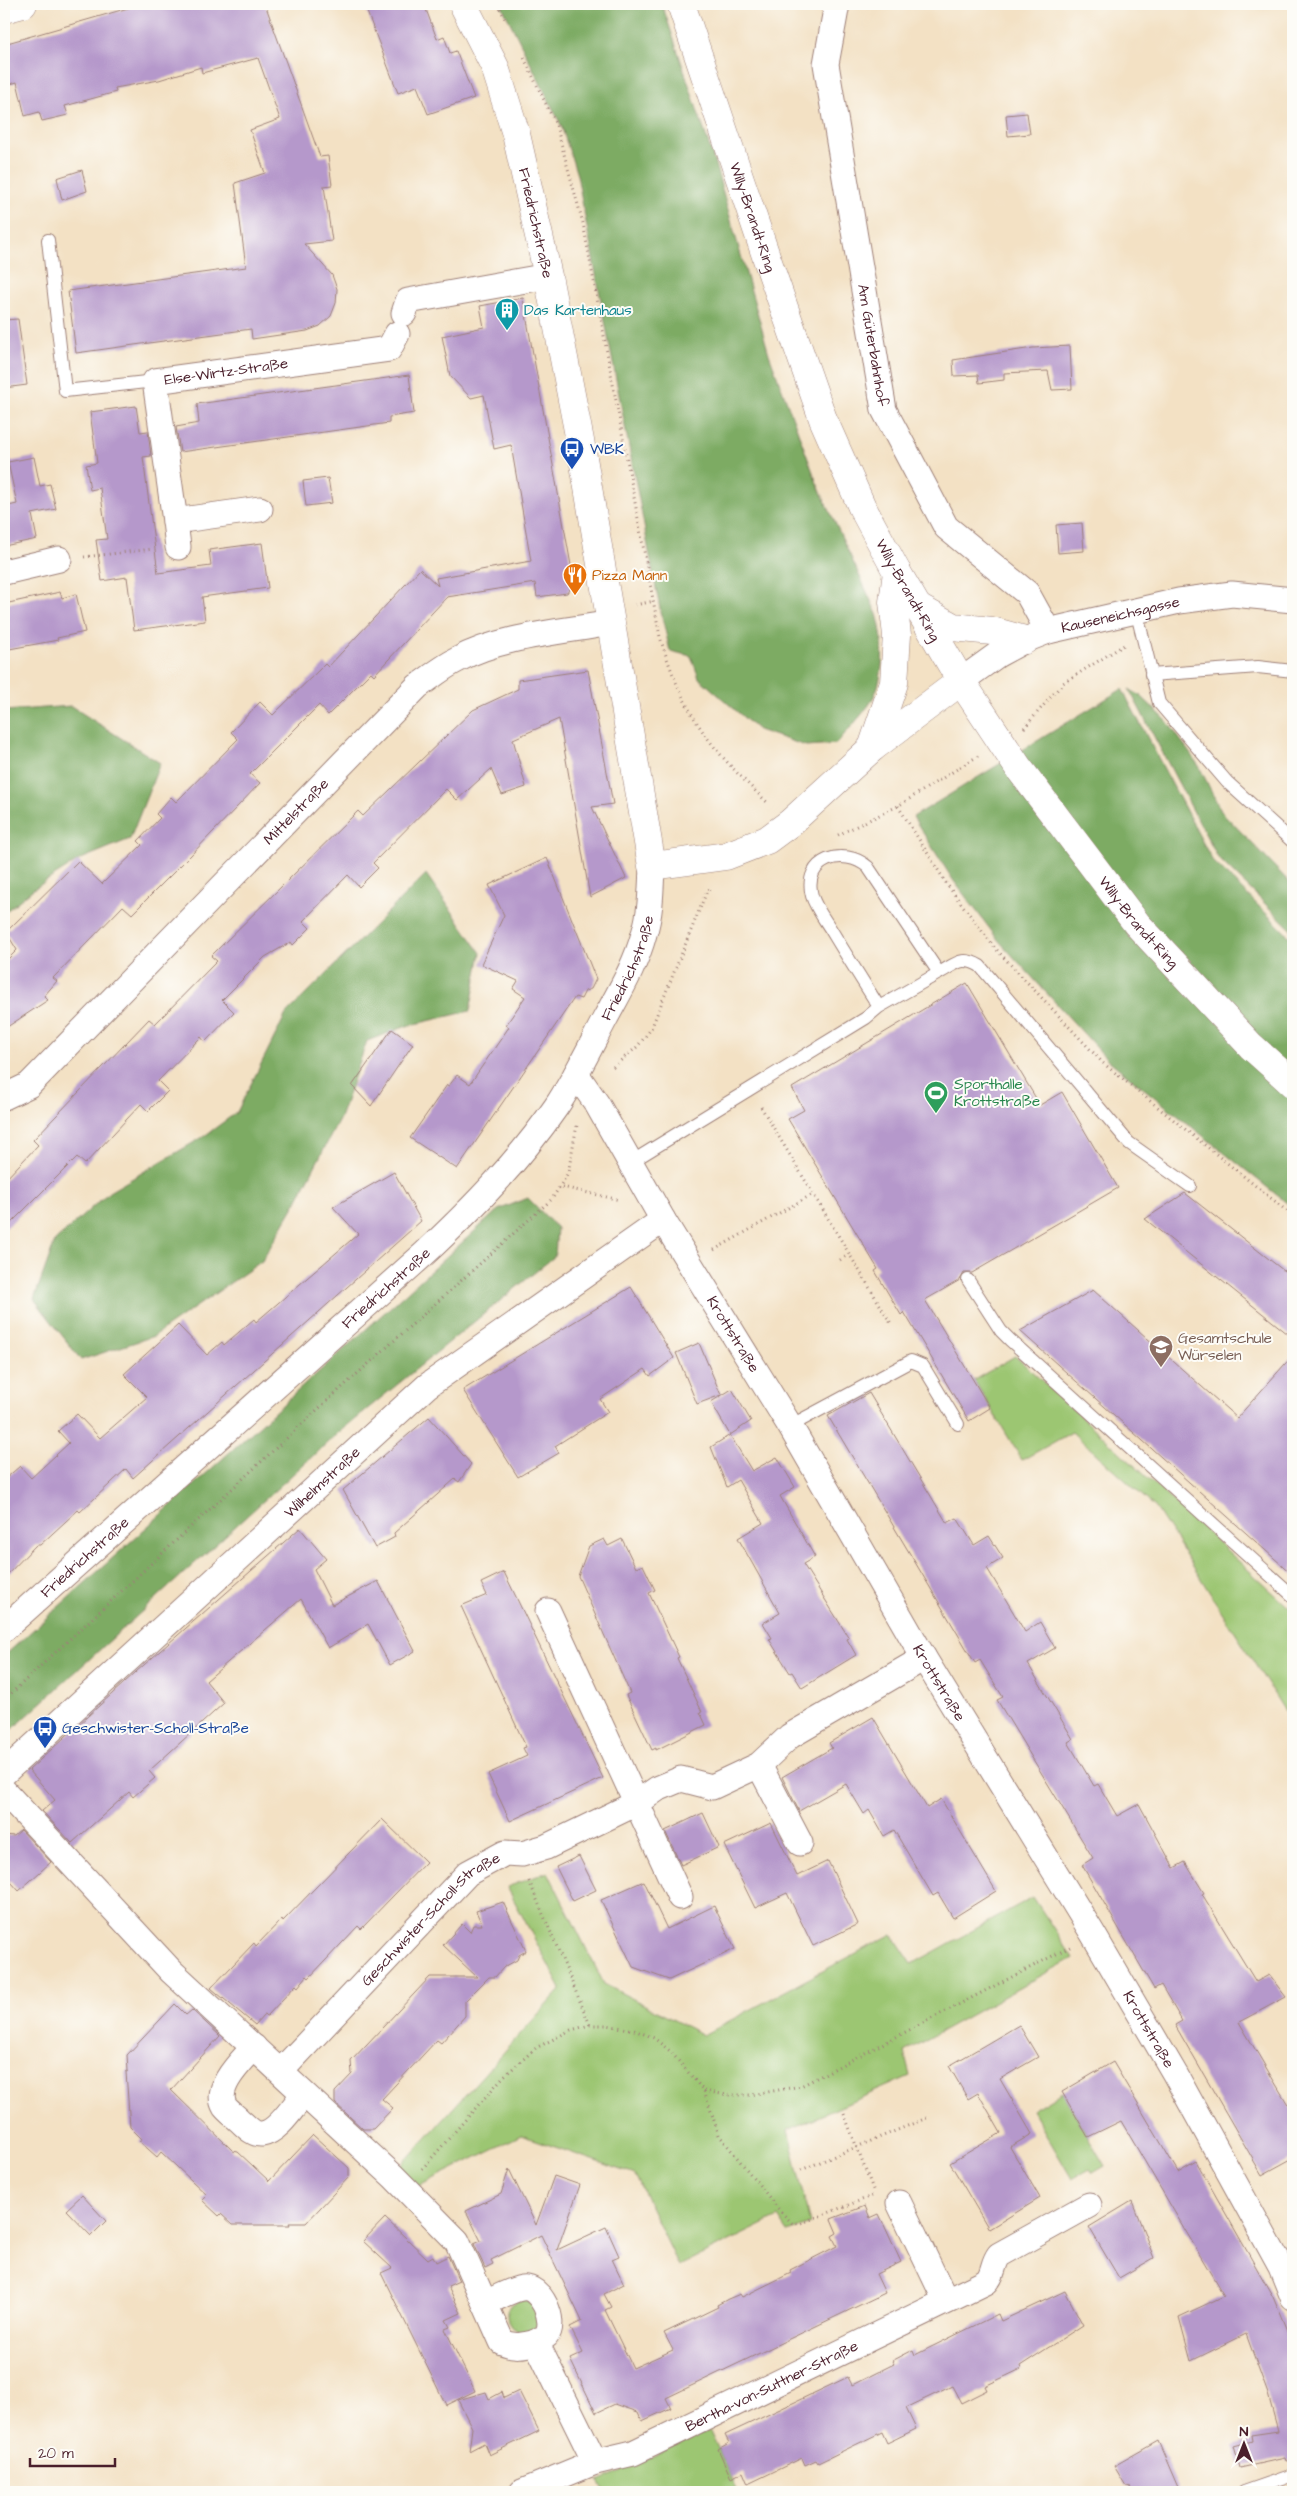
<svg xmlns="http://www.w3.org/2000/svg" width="1297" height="2496" viewBox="0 0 1297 2496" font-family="'Architects Daughter',sans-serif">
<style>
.green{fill:#9cc672;stroke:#73724e}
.forest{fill:#7dab64;stroke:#646548}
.building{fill:#b598cb}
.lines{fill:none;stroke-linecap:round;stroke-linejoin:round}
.lane-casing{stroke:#9e8078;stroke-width:14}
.street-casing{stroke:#9e8078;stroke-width:27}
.secondary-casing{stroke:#9e8078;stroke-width:29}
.path{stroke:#9e8078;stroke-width:3;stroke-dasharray:1 4;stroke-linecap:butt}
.lane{stroke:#fff;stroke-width:12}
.street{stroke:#fff;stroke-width:25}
.secondary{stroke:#fff;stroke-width:28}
.labels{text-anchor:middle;stroke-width:4;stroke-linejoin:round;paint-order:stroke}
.street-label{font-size:15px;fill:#4a1f2b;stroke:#fdfcf7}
.culture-label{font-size:15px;fill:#0d838f;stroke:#fdfcf7;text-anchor:start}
.transit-label{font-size:15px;fill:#164399;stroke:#fdfcf7;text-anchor:start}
.food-label{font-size:15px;fill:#c56008;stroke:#fdfcf7;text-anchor:start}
.leisure-label{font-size:15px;fill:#27864d;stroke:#fdfcf7;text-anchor:start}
.education-label{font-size:15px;fill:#785e54;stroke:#fdfcf7;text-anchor:start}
</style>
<rect width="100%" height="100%" fill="#fdfcf7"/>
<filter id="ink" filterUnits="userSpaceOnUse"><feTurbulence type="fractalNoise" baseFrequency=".02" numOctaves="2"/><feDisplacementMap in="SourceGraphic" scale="10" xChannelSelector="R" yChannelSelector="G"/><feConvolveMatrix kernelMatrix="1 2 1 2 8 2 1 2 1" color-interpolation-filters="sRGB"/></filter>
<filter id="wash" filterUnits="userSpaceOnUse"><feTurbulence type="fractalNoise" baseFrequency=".0096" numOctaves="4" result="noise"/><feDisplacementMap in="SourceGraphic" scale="20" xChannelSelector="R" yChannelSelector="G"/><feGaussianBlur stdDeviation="1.12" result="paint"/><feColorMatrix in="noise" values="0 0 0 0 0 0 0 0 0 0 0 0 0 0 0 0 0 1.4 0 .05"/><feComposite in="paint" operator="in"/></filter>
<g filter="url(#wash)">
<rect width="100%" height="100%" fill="#f3e1c4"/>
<g class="green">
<polygon points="1015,1356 1293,1611 1293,1724 1156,1508 1072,1432 1022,1460 974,1380"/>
<polygon points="548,1872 604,1984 703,2035 892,1934 912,1964 1033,1897 1073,1958 904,2052 910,2076 788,2130 810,2224 788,2232 778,2217 679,2266 635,2175 521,2135 419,2186 398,2169 561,1989 507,1887"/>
<polygon points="1062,2092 1105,2166 1093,2173 1090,2169 1072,2179 1032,2110"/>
<circle cx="523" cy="2316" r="16"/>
<polygon points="709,2430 738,2492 605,2492 599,2481"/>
</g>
<g class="forest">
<path d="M 501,4 L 662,4 L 713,157 L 769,354 L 817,483 L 877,614 C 885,642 886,680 869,705 C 859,719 847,731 836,744 L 806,746 L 758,730 L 699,678 L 691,656 L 670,651 L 659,604 L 577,175 L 561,125 Z"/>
<polygon points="1122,689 1212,860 1293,940 1293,1208 1107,1059 999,941 953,880 913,817"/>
<polygon points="1129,689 1141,696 1167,721 1199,766 1221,811 1293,886 1293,931 1218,858"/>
<polygon points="71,706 160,763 130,839 81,859 32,890 4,913 4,711"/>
<polygon points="426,874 481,953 470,1011 407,1026 367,1041 340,1118 297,1201 262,1261 154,1336 81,1360 34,1299 55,1241 109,1192 203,1137 237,1112 286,1014"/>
<polygon points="528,1198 557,1228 555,1256 338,1433 4,1737 4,1656 498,1210"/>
</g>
<g id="blocks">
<g class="building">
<polygon points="142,4 265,4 320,157 328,156 332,185 324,186 332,241 304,244 332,275 337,289 336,303 331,316 320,326 307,331 252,339 251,329 76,353 68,291 246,267 235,183 265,173 250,130 280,119 258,58 202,73 201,67 159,80 115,88 116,92 65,106 68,115 42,121 39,112 25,116 17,82 4,86 4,44"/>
<polygon points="364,4 424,4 437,39 444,36 450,53 456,51 474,98 428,114 417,86 398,93"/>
<polygon points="1027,113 1030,134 1008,136 1006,115"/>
<polygon points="82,170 87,191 62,200 57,178"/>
<polygon points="523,298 574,582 567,593 537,597 535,583 447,597 374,675 371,672 328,715 319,705 250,774 260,783 190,856 132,914 123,906 53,978 57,981 44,996 48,1000 4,1029 4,963 17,950 6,932 78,861 102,884 142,845 138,841 160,818 156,814 171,797 176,802 238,739 231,732 260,702 273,715 325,664 328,667 420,569 438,586 436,578 531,561 511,445 494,449 484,395 471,398 450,376 442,336 484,327 480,306"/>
<polygon points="18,319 27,385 4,388 4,320"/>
<polygon points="1070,346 1072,389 1052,390 1048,371 1004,373 1004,380 979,383 978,375 954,376 953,360 1033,348"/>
<polygon points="409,375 414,413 389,417 389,423 180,452 176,427 199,423 197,404"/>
<polygon points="136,406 140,432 148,431 151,456 143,457 158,573 211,566 209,550 262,543 268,588 202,597 205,621 134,630 127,577 102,581 96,540 107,539 100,488 90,490 86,465 97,463 90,412"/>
<polygon points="34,457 40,486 50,484 56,509 32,514 37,539 4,546 4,507 17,504 8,462"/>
<polygon points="328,478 332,503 306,506 303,481"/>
<polygon points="1082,523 1084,551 1058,553 1056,525"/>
<polygon points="60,592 62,598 76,594 85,632 57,638 58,640 4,650 4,604"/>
<polygon points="588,670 613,804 592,807 626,878 590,897 559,719 513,739 526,787 502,795 491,769 457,800 446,789 373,863 378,868 359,887 348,875 303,921 310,928 293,945 291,942 265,957 222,1000 234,1012 205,1042 201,1037 158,1081 168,1091 148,1111 141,1104 85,1164 77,1157 4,1230 4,1181 38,1145 33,1140 149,1019 155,1024 217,961 211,956 358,811 363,816 473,710 518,689 518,680"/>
<polygon points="547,858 596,979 591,989 585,991 581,999 575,997 457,1169 410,1138 447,1085 449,1086 457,1075 470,1084 509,1027 506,1025 525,997 513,989 518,981 481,964 504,915 489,885"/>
<polygon points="967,983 1040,1105 1062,1092 1118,1188 972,1273 964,1273 960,1280 925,1300 990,1408 969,1421 904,1312 901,1315 875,1271 878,1269 788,1119 804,1110 792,1088"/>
<polygon points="392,1029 413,1044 371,1106 352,1086"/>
<polygon points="394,1172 421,1221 133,1478 126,1469 80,1512 78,1510 40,1545 36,1545 4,1578 4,1480 20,1466 31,1478 69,1443 58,1431 77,1414 100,1438 147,1397 124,1374 178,1325 207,1355 222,1342 224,1345 254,1319 256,1322 358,1234 333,1207"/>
<polygon points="1185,1193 1293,1278 1293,1338 1145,1219"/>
<polygon points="631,1287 674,1358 650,1376 645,1369 600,1399 608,1412 555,1446 559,1453 518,1477 463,1390"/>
<polygon points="1093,1290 1237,1418 1293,1355 1293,1575 1020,1331"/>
<polygon points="699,1343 721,1395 697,1404 676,1353"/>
<polygon points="732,1389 751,1421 730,1435 711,1402"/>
<polygon points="869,1393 947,1523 957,1518 974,1545 989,1536 1003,1558 987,1568 1025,1632 1040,1622 1055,1648 1028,1664 1073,1739 1068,1742 1094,1786 1098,1784 1117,1816 1139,1804 1174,1868 1185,1862 1204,1893 1202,1894 1256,1982 1269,1975 1286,1997 1239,2022 1293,2113 1293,2158 1262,2175 1175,2025 1182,2021 1161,1985 1154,1989 1082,1865 1093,1858 997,1700 1003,1697 980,1660 975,1663 828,1416"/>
<polygon points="429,1417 471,1464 459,1482 455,1479 394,1533 395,1537 375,1548 343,1490"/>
<polygon points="730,1435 752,1471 777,1457 795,1487 780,1496 815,1557 803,1564 849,1638 847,1639 856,1655 802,1688 792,1672 790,1673 769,1639 772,1638 763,1623 780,1613 738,1538 763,1523 738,1480 727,1487 711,1447"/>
<polygon points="300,1528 326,1559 314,1569 332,1605 378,1581 415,1651 390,1665 368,1624 328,1648 301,1599 206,1681 224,1703 149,1771 155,1778 133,1797 129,1792 72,1843 42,1811 55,1800 29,1770 136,1672"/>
<polygon points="604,1539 608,1546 622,1539 636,1568 643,1565 655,1590 649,1593 679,1657 677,1658 702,1712 700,1712 706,1725 656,1750 656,1748 652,1750 626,1695 630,1693 578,1576 589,1546"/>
<polygon points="504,1572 603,1778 510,1821 488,1774 527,1756 523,1748 526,1747 461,1606 487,1595 481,1583"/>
<polygon points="873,1717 927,1808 941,1799 996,1891 953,1918 938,1893 933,1896 894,1830 884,1836 869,1810 864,1814 846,1784 799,1811 782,1777 832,1748 829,1743"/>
<polygon points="703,1813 719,1847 681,1865 665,1831"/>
<polygon points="382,1819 426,1862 361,1929 358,1926 309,1978 307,1976 298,1987 296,1985 267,2016 264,2015 255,2025 211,1988 254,1943 256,1946 282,1919 283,1921"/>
<polygon points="771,1823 797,1876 828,1861 858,1924 813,1946 787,1893 755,1908 724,1845"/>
<polygon points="21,1830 51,1862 19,1891 11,1882 4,1882 4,1835 14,1836"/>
<polygon points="579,1856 596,1890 573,1901 556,1867"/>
<polygon points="644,1881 667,1929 714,1906 735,1949 669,1980 633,1967 601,1900"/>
<polygon points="503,1902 526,1951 519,1955 517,1960 504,1967 495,1977 489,1977 465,2001 465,2016 441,2043 437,2040 382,2099 393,2108 373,2129 363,2129 335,2103 335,2092 352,2074 351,2061 430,1977 477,1977 443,1945 462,1924 470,1932 473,1925 482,1925 476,1911"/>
<polygon points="175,2004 186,2015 192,2010 220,2036 171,2090 233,2151 238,2152 269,2181 313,2135 349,2168 349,2177 306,2223 289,2223 290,2225 233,2225 221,2214 219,2216 202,2200 207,2195 161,2152 157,2157 139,2141 142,2139 130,2127 126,2072 128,2071 127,2055"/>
<polygon points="1019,2025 1038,2057 1000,2079 1032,2134 1010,2147 1040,2198 989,2229 950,2163 1001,2133 978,2093 968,2099 949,2066"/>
<polygon points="1113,2062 1178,2172 1196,2161 1273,2297 1293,2345 1293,2460 1286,2461 1285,2458 1240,2468 1234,2446 1252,2441 1251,2435 1278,2431 1268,2394 1246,2334 1191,2361 1179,2317 1224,2296 1121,2121 1088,2137 1062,2092"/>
<polygon points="509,2169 536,2225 554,2176 580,2185 557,2250 606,2227 619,2256 612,2259 624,2284 604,2294 611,2307 605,2310 633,2368 673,2350 664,2333 718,2307 717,2305 728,2299 740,2294 742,2297 791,2273 790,2270 837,2246 832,2236 837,2233 831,2219 865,2206 870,2218 879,2214 901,2262 876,2274 885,2293 666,2398 671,2408 642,2421 638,2412 615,2404 596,2413 570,2359 583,2353 570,2327 582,2321 541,2235 491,2260 493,2264 485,2268 474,2244 481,2241 466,2211 501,2194"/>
<polygon points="82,2195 106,2221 91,2236 66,2210"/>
<polygon points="1132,2201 1154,2258 1119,2278 1089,2227"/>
<polygon points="385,2218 428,2259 433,2256 436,2262 448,2256 459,2281 448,2286 461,2313 446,2320 450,2327 445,2329 475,2391 446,2405 381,2273 392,2268 363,2241"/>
<polygon points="1065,2291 1083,2325 1020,2366 1021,2369 985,2386 987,2390 961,2403 952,2386 906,2408 916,2429 887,2443 882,2432 818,2463 816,2460 805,2465 802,2458 748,2484 743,2472 731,2478 718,2449 729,2443 725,2435 848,2377 852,2385 894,2364 892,2361 913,2350 915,2355 998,2314 1001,2321"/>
<polygon points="519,2391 539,2431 489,2455 484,2443 469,2451 472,2428 458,2400 486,2392 489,2399 502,2392 504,2398"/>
<polygon points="1158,2441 1180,2492 1134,2492 1131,2487 1126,2486 1114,2466"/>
</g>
</g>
</g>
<g filter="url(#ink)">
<use href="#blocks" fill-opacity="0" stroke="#9e8078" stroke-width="1"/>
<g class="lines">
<defs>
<g id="lane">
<polyline points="48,240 65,391 155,381"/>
<polyline points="1136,610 1159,703 1227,782 1293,842"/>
<polyline points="1151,675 1258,667 1293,671"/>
<path d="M 939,973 C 956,964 962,955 980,966 L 1129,1143 L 1190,1186"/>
<path d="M 631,1162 L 866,1018 L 879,1007 L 939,973 L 868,867 C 844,846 802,859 812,896 C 816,909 826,921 833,933 C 848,958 864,983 879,1007"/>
<polyline points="968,1280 1001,1331 1010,1340 1293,1596"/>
<polyline points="790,1426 911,1361 923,1366 958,1424"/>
<polyline points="1244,2492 1293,2475"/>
</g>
<g id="street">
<path id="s1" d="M 837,4 L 826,64 L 884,410 L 946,527 L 1027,593 L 1048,631"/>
<polyline points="404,313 408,301 548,276"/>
<path id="s2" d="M 260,509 L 175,521 L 155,381 L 389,349 L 397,334"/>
<polyline points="175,521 178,547"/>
<polyline points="4,572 59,559"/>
<path id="s3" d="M 961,681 L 997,655 L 1025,640 L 1048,631 L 1179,601 L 1232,594 L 1293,600"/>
<path id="s4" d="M 576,1074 L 597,1104 L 663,1220 L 790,1426 L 924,1658 L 1093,1934 L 1175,2074 L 1281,2267 L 1293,2297"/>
<path id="s5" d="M 4,1097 L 29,1085 L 418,686 C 431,677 443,667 457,660 C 500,636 563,632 611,623"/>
<polyline points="548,1611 680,1897"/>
<path id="s6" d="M 4,1629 L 424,1254 C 472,1209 518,1162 556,1107 C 575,1079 590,1047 606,1017 C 620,991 636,964 644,934 C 651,912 651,889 652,866"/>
<polyline points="759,1765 800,1843"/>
<path id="s7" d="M 4,1773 L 427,1386 L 663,1220"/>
<path d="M 4,1791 L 171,1971 L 393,2176 L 457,2241 L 502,2342 C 514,2347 523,2346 536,2342 L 595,2462"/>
<path d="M 254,2047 C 242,2061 213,2087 225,2107 C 229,2112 235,2116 239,2120 C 245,2125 253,2135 262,2134 C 278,2132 293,2107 303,2095"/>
<path id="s8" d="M 281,2071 L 468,1873 L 505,1853 L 522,1854 L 546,1847 L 637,1803 L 657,1789 L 681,1779 L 712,1787 L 759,1765 L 790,1736 L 924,1658"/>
<polyline points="899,2203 946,2301"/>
<path d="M 485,2303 C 496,2299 510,2290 522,2288 C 540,2284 558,2322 546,2336 C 544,2338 538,2340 536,2342"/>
<path id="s9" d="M 522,2492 L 595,2462 L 633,2453 L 986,2282 C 994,2275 992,2264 999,2255 L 1089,2205"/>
</g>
<g id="secondary">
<path id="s10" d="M 463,4 L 495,67 L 516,134 L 548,276 L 581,446 L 652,866 L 726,856 L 767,840 L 790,823 L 872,748 L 961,681"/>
<path id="s11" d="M 681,4 L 767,259 L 823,419 L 862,507 L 897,572 L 961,681 L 1018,767 L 1137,924 L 1251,1046 L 1293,1084"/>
<polyline points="4,9 23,4"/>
<polyline points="917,607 953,627 992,631 1025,640"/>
<polyline points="872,748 894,683 897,635 893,602 897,572"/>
</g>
</defs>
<use href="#lane" class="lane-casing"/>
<use href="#street" class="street-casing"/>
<use href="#secondary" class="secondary-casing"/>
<g class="path">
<polyline points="498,4 506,21"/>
<path d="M 524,58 L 556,125 L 583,223 L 660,637 C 684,715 709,748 768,803"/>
<polyline points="84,557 153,549"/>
<polyline points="635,605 654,601"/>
<polyline points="1024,728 1063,683 1124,645"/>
<polyline points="898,806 948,886 995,948 1103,1063 1293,1216"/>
<polyline points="838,835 898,806 978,756"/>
<polyline points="613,1067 637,1047 651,1029 707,891 711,888"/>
<polyline points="761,1107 892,1325"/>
<polyline points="562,1187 620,1200"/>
<polyline points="714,1250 813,1194"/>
<polyline points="840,1260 849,1254"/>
<polyline points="4,1700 317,1410 552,1199 568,1173 577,1125"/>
<polyline points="4,1727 9,1733"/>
<polyline points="529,1881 590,2025"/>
<polyline points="704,2091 727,2095 751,2095 801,2086 1070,1947"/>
<polyline points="844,2114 874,2192"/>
<polyline points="422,2169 503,2077 536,2048 571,2030 590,2025 607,2025 634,2030 654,2038 671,2052 704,2091 719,2135 780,2211 792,2223 799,2224 872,2196"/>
<polyline points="801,2170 929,2117"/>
</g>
<use href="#lane" class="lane"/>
<use href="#street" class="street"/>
<use href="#secondary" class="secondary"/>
</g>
</g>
<defs>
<symbol id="building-pin" viewBox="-11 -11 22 30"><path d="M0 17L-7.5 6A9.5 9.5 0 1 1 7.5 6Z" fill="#0f9aa8" stroke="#fdfcf7"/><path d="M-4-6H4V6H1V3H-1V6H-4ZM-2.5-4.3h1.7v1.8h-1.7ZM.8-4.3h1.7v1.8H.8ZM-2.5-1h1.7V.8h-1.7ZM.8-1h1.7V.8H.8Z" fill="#fff"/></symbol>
<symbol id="bus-pin" viewBox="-11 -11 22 30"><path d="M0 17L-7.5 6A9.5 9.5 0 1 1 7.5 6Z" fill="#1a4fb4" stroke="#fdfcf7"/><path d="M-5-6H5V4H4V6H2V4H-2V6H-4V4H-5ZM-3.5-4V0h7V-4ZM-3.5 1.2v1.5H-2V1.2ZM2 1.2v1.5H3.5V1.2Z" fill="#fff"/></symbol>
<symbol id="restaurant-pin" viewBox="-11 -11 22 30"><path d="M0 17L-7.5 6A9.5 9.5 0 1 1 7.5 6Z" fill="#e8710a" stroke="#fdfcf7"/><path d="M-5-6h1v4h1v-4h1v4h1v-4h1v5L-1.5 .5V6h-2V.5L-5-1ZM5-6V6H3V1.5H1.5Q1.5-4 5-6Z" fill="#fff"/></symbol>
<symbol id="stadium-pin" viewBox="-11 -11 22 30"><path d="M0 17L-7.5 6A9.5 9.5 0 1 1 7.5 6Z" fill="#2e9e5b" stroke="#fdfcf7"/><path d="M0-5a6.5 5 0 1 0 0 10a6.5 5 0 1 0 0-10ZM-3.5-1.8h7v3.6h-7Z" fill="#fff"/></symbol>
<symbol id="school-pin" viewBox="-11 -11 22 30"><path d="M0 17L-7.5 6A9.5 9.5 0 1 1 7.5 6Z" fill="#8d6e63" stroke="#fdfcf7"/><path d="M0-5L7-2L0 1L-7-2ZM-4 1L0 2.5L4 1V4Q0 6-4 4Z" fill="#fff"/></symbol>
</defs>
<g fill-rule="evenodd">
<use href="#building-pin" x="493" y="296" width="28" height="38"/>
<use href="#bus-pin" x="558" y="435" width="28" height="38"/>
<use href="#restaurant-pin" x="561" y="561" width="28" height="38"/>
<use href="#stadium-pin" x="922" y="1079" width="28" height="38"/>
<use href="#school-pin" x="1147" y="1333" width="28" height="38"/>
<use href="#bus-pin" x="31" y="1714" width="28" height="38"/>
</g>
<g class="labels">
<g class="street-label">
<text dy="5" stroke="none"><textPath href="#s11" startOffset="225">Willy-Brandt-Ring</textPath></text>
<text dy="5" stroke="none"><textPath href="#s10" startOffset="232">Friedrichstraße</textPath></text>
<text dy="5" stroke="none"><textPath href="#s1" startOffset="346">Am Güterbahnhof</textPath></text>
<text dy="5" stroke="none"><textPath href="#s2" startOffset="299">Else-Wirtz-Straße</textPath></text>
<text dy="5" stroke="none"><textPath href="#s11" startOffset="630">Willy-Brandt-Ring</textPath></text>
<text dy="5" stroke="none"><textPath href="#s3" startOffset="175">Kauseneichsgasse</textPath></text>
<text dy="5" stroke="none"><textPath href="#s5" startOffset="410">Mittelstraße</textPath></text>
<text dy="5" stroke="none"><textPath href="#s11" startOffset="1035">Willy-Brandt-Ring</textPath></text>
<text dy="5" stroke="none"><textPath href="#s6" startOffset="918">Friedrichstraße</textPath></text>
<text dy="5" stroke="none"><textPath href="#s6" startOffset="512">Friedrichstraße</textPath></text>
<text dy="5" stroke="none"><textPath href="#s4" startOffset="304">Krottstraße</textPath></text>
<text dy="5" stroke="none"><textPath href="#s7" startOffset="431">Wilhelmstraße</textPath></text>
<text dy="5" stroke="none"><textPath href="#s6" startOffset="108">Friedrichstraße</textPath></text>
<text dy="5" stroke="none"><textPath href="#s4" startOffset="709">Krottstraße</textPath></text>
<text dy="5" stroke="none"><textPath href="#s8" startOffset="214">Geschwister-Scholl-Straße</textPath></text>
<text dy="5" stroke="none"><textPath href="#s4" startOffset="1114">Krottstraße</textPath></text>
<text dy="5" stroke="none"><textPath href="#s9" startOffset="272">Bertha-von-Suttner-Straße</textPath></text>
</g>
<g class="culture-label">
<text x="524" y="315">Das Kartenhaus</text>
</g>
<g class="transit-label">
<text x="590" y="454">WBK</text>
<text x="62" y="1733">Geschwister-Scholl-Straße</text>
</g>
<g class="food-label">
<text x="592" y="580">Pizza Mann</text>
</g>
<g class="leisure-label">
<text x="954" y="1089">Sporthalle<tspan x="954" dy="17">Krottstraße</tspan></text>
</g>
<g class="education-label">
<text x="1178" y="1343">Gesamtschule<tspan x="1178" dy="17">Würselen</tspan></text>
</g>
</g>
<rect width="1297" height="2496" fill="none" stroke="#fdfcf7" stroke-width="20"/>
<g transform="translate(1244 2444)" stroke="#fdfcf7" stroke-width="4" paint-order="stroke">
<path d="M0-4L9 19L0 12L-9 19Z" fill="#4a1f2b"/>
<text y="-8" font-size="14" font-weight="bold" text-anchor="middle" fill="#4a1f2b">N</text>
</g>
<path d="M30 2458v8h85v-8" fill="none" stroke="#4a1f2b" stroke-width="2.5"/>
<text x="38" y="2458" font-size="15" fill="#4a1f2b" stroke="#fdfcf7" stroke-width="4" paint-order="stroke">20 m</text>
</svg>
